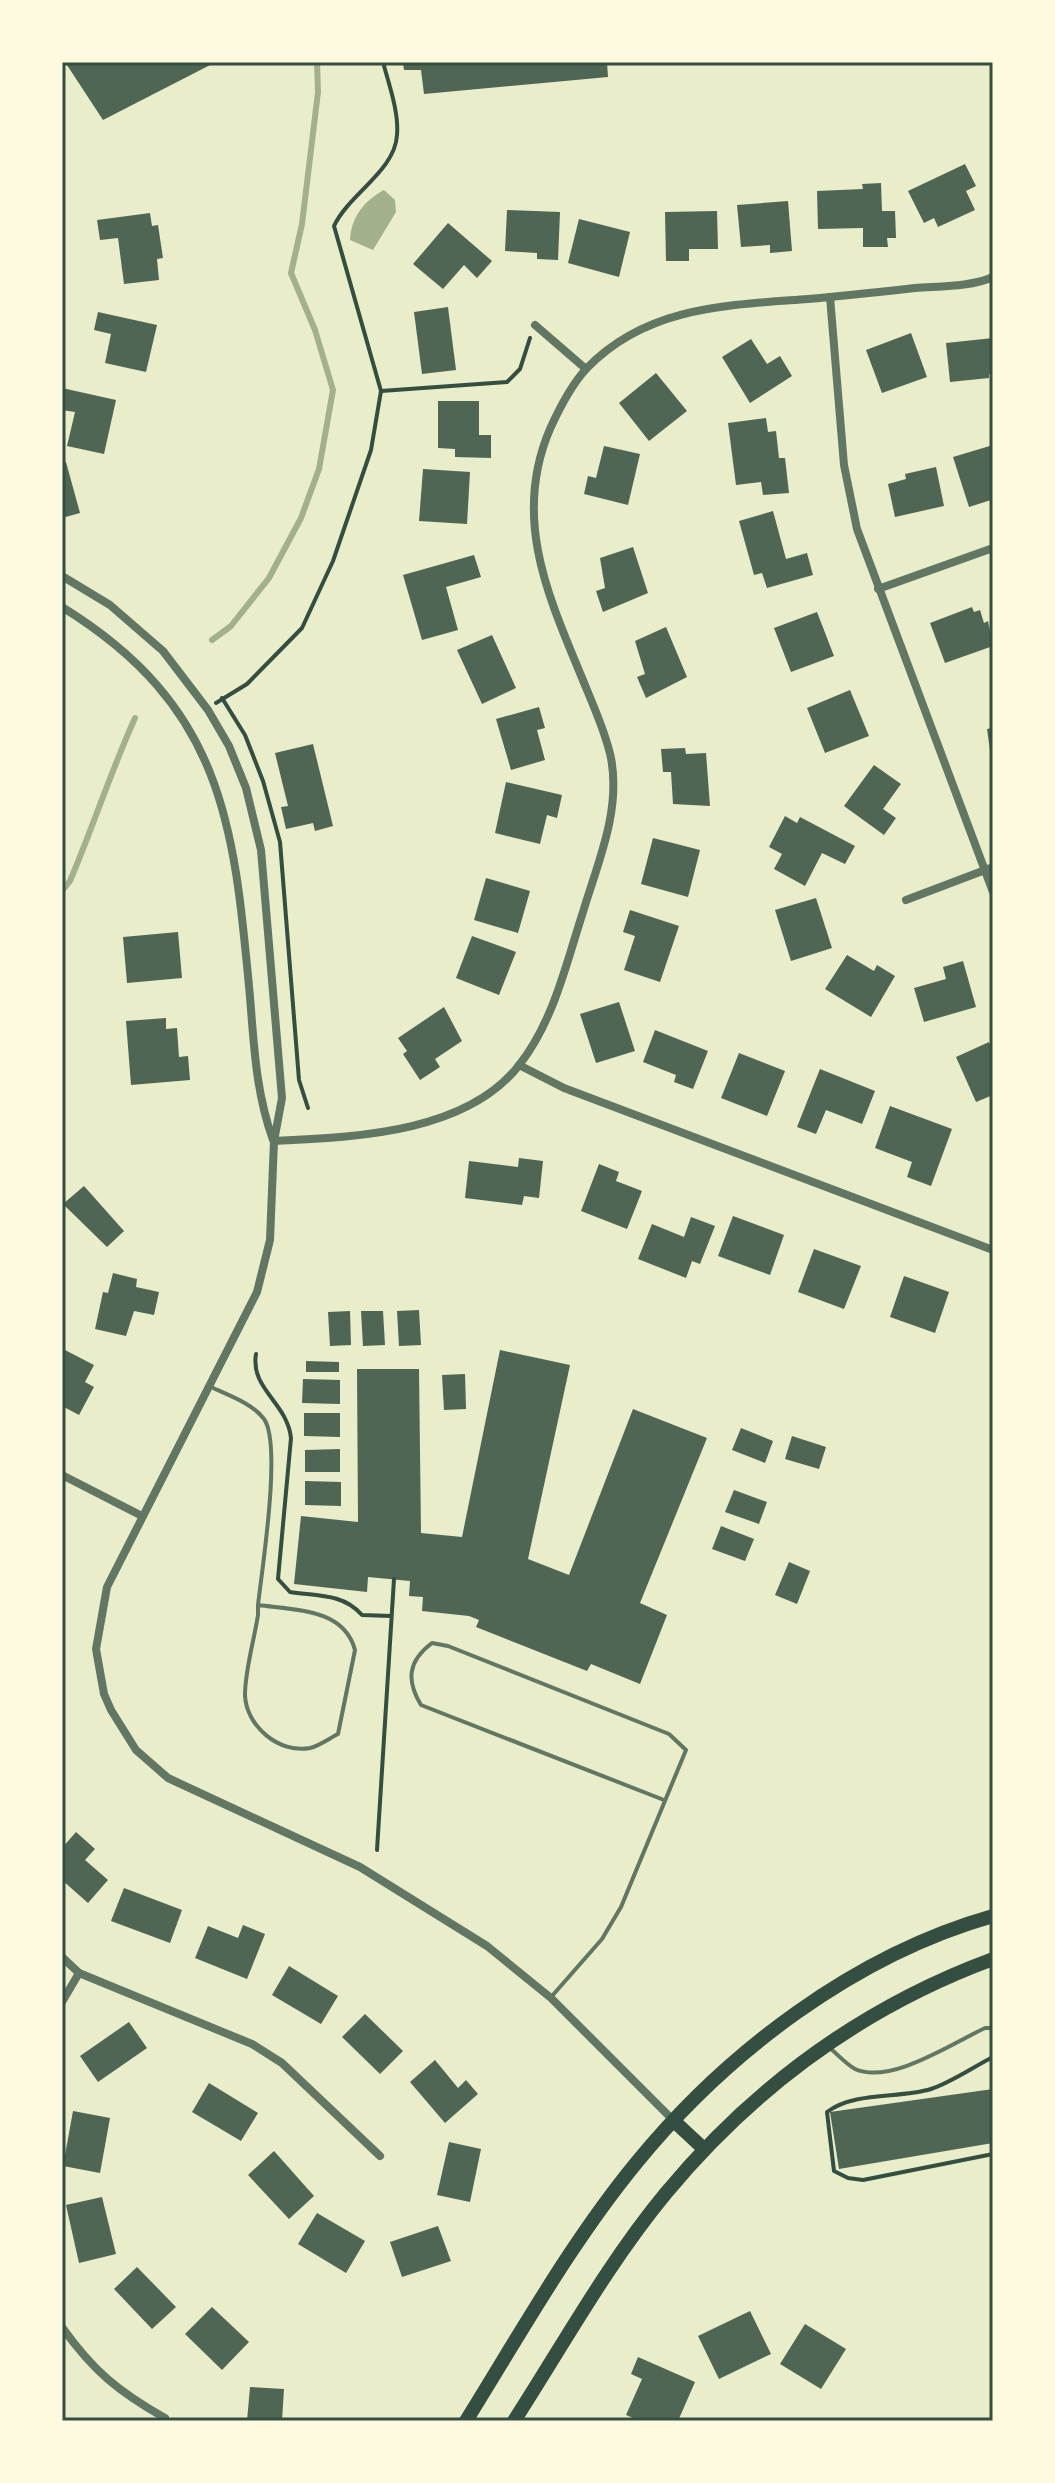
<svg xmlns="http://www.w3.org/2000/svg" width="1055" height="2483" viewBox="0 0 1055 2483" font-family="'Varela Round',sans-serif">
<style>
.water{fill:#a3b18a}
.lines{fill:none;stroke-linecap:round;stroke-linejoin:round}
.stream{stroke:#a3b18a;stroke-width:6}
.building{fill:#4f6655}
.path{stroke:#344e41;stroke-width:4}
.service{stroke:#617663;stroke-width:4}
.minor{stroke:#617663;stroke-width:8}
.primary{stroke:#344e41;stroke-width:14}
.neatline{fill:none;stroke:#344e41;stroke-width:3}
</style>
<rect width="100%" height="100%" fill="#e9edc9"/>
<path class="water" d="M 384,190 L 395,200 L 396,212 L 373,250 L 350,240 C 351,217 364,201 384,190 Z"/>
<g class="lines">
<g class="stream">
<polyline points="212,640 231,626 269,578 301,518 319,469 333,390 315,330 291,273 302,224 318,92 317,62"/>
<path d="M 62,891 L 70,881 C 93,827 111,771 135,718"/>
</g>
</g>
<g class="building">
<polygon points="65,62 216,62 103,120"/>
<polygon points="403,62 607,62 608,77 424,94 421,70 404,70"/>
<polygon points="965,164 976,186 966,191 975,210 938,227 934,218 924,223 908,191"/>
<polygon points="881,183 882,211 895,211 896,238 887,238 888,247 863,247 863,228 818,229 817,191 863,189 862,184"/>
<polygon points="788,201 792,251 770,253 770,245 741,247 737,205"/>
<polygon points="507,210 560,212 558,260 537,259 537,253 505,251"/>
<polygon points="717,211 718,249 689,249 689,261 666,261 665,212"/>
<polygon points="150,213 152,226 158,225 163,258 157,259 159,280 124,284 118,238 100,240 97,220"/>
<polygon points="579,219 630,232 619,277 568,263"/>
<polygon points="448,223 492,261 477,278 464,265 443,289 413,264"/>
<polygon points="448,307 456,370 422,374 414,312"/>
<polygon points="98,312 157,325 146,372 105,363 111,334 94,330"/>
<polygon points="911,333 927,377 882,393 866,350"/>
<polygon points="993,338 993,374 989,374 989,378 950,382 946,343"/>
<polygon points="751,339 767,364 780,356 792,376 750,403 722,357"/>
<polygon points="656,373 687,411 649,441 619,403"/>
<polygon points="62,388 116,400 104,454 67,446 75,412 62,410"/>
<polygon points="438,401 479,401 479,435 491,435 491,458 455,457 455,449 438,448"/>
<polygon points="766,418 768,432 776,431 779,458 785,458 789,493 763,495 761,482 736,485 728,423"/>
<polygon points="993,445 991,500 969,507 953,457"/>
<polygon points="604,446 640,454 628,505 584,494 588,476 596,478"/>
<polygon points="66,462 80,513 62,518 62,463"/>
<polygon points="936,467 944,506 895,517 888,484 906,479 905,474"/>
<polygon points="423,469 470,472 467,524 419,521"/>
<polygon points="773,511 786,559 807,553 813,575 767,588 762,573 754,575 739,521"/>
<polygon points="633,547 648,593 603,612 596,591 605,588 600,558"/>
<polygon points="474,555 481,577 446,587 458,630 422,640 403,575"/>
<polygon points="972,607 974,612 980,610 984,623 988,621 993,646 945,663 930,623"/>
<polygon points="817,612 834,656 791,672 774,628"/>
<polygon points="666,627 687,677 646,698 637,677 645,674 635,641"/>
<polygon points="492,635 516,688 482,704 457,650"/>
<polygon points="850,690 869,736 825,753 807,708"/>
<polygon points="539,707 545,728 537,730 545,760 511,770 496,719"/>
<polygon points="993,728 993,757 991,757 987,729"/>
<polygon points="313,744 333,826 315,831 313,823 286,829 281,807 288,806 275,753"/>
<polygon points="685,748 686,754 706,753 710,806 673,804 671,772 663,772 661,749"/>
<polygon points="874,765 901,784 883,809 896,818 884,835 844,806"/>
<polygon points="506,782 562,795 557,818 547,815 540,844 495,833"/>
<polygon points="785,816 797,823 800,817 855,846 845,864 822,853 805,886 774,869 782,854 769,847"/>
<polygon points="653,838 700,850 688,897 641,884"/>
<polygon points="486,878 530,891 518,933 474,920"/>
<polygon points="816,898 832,948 791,961 775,910"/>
<polygon points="630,910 679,926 660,982 624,970 635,936 623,932"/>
<polygon points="178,932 182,978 127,983 123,937"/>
<polygon points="472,936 516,952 499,995 456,978"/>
<polygon points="847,955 874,971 877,965 895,976 871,1017 825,989"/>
<polygon points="963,961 976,1007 924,1022 914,988 946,979 943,967"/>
<polygon points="619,1002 635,1051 596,1063 580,1014"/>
<polygon points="444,1007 462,1041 435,1059 440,1067 420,1080 403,1054 407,1051 398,1038"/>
<polygon points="166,1018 166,1029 177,1028 179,1057 188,1056 190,1080 131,1085 126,1021"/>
<polygon points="655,1030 708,1051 693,1089 674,1082 676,1075 643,1062"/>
<polygon points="989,1042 993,1052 993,1095 976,1102 956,1057"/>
<polygon points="739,1053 785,1071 767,1116 721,1098"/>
<polygon points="820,1069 875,1091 862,1124 826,1110 816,1134 797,1127"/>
<polygon points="890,1106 952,1129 931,1186 907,1177 912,1162 875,1148"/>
<polygon points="519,1158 543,1161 539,1198 524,1196 522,1205 465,1198 469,1161 518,1167"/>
<polygon points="599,1164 619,1172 616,1181 642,1191 627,1229 581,1211"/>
<polygon points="84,1186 124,1231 107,1247 63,1204"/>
<polygon points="733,1216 784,1235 770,1275 718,1256"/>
<polygon points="691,1217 715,1226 700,1264 692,1261 686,1278 638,1259 652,1224 684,1237"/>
<polygon points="814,1249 861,1266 844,1309 798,1292"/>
<polygon points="113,1273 137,1279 136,1287 159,1292 154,1315 134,1311 126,1336 95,1329 103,1292 108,1293"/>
<polygon points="904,1276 949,1292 935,1333 890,1317"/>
<polygon points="419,1310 421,1345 399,1346 397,1311"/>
<polygon points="350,1311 351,1345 330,1346 328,1312"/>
<polygon points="361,1311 383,1311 385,1345 363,1346"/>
<polygon points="65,1350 94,1365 85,1382 94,1387 79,1415 62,1406 62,1356"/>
<polygon points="500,1350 570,1365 528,1559 569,1575 633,1409 707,1438 640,1603 667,1615 640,1684 591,1664 587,1671 476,1627 479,1620 469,1616 422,1611 423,1597 409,1596 410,1581 368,1577 367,1592 294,1584 301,1516 358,1522 357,1369 419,1369 421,1533 462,1537"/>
<polygon points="306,1361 339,1362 339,1372 306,1372"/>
<polygon points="465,1374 466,1409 444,1410 442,1375"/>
<polygon points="303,1379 340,1380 340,1404 302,1403"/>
<polygon points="304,1413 340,1413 340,1437 304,1436"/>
<polygon points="741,1428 773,1441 765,1463 732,1450"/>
<polygon points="792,1436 826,1447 819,1469 785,1459"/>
<polygon points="340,1449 340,1472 305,1472 305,1450"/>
<polygon points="305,1481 341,1482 341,1506 305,1505"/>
<polygon points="734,1490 767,1502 759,1524 725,1512"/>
<polygon points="721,1526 754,1539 745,1561 712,1549"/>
<polygon points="789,1562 810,1571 797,1604 775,1595"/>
<polygon points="76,1832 95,1849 85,1860 108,1880 88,1903 62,1880 62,1848"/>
<polygon points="124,1888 182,1910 170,1943 111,1921"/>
<polygon points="243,1925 265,1934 247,1979 195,1958 208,1926 238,1938"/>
<polygon points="289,1966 338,1996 321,2024 272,1995"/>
<polygon points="365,2014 403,2051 380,2074 342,2037"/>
<polygon points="129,2022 147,2048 98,2082 80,2056"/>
<polygon points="435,2060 458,2088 466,2080 478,2094 445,2123 410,2082"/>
<polygon points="209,2083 258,2113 241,2141 192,2112"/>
<polygon points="993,2089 993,2143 839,2169 830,2112"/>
<polygon points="73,2111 110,2118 100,2173 63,2166"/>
<polygon points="449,2142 481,2149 470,2202 437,2195"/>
<polygon points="274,2151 314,2196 289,2219 248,2175"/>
<polygon points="102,2197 116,2254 79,2263 66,2205"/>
<polygon points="317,2213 365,2241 346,2273 298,2244"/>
<polygon points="438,2226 451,2261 402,2277 390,2242"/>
<polygon points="137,2267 176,2307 152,2329 114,2289"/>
<polygon points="212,2307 249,2342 222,2370 185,2334"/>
<polygon points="750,2311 771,2354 719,2379 698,2336"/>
<polygon points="805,2324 846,2349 821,2389 780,2364"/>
<polygon points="638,2357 695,2382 678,2421 640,2421 626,2415 642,2379 631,2374"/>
<polygon points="250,2387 284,2389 282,2421 247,2421"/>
</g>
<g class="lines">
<g class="path">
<polyline points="381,391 507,382 520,369 530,338"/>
<polyline points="222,698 245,735 263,781 280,842 299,1080 308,1108"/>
<path d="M 216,703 L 247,684 L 302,628 L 333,561 L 371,450 L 381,391 L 334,226 C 349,194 395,171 397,135 C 399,112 389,85 383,62"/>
<path d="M 256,1354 C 250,1389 287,1402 291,1438 L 278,1579 L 290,1592 C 316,1596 343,1593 362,1615 L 391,1616"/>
<polyline points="377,1850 394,1579"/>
<path d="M 993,2057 C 973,2067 952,2082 931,2089 C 899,2099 855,2091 827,2112 L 834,2171 L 848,2178 L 863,2180 L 993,2154"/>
</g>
<g class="service">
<path d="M 211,1387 C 228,1395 252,1403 264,1419 C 282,1444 262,1569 258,1605 L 258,1615 C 254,1641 245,1670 245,1695 C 246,1726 279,1754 310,1748 C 319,1746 330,1738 338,1734 L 355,1650 C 344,1608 294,1610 258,1605"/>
<path d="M 552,1996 L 602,1939 L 621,1907 L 686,1750 L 669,1734 L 448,1646 L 432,1643 C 408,1661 406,1680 421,1705 L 664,1800"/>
<path d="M 830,2048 C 838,2055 846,2064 855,2069 C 890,2085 951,2044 985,2028 L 993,2028"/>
</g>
<g class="minor">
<polyline points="830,297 844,465 857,529 993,892"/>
<polyline points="535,325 586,369"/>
<polyline points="62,576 110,605 163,651 208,710 229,746 246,788 261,850 282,1098 274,1141 270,1240 257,1292 107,1587 96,1649 104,1694 111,1710 136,1750 168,1778 360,1867 487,1946 551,1998 674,2121"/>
<polyline points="878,589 993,548"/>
<path d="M 62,607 C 224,707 234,824 250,997 C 254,1046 256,1093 273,1140"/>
<polyline points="906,900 993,867"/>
<polyline points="519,1065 564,1088 993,1250"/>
<path d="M 274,1141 C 353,1137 467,1134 520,1064 C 554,1020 566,964 583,912 C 598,862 621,811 611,758 C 606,734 596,712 587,690 C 552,604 510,522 550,429 C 559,409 572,384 587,368 C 647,306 728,305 808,299 C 843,296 879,292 915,288 C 939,286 971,287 993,277"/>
<polyline points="62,1475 142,1516"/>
<polyline points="62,1957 79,1973 252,2044 282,2063 380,2156"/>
<polyline points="62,2002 79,1973"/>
<path d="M 62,2327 C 93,2371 119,2392 165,2418"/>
</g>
<g class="primary">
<polyline points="675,2122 704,2149"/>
<path d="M 466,2421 C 520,2334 572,2241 637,2162 C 727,2052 855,1955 993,1916"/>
<path d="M 514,2421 C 563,2345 608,2263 666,2193 C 754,2087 863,2007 993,1959"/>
</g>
</g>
<rect width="1055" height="2483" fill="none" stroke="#fefae0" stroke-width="128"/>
<rect x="64" y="64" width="927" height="2355" class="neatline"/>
</svg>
